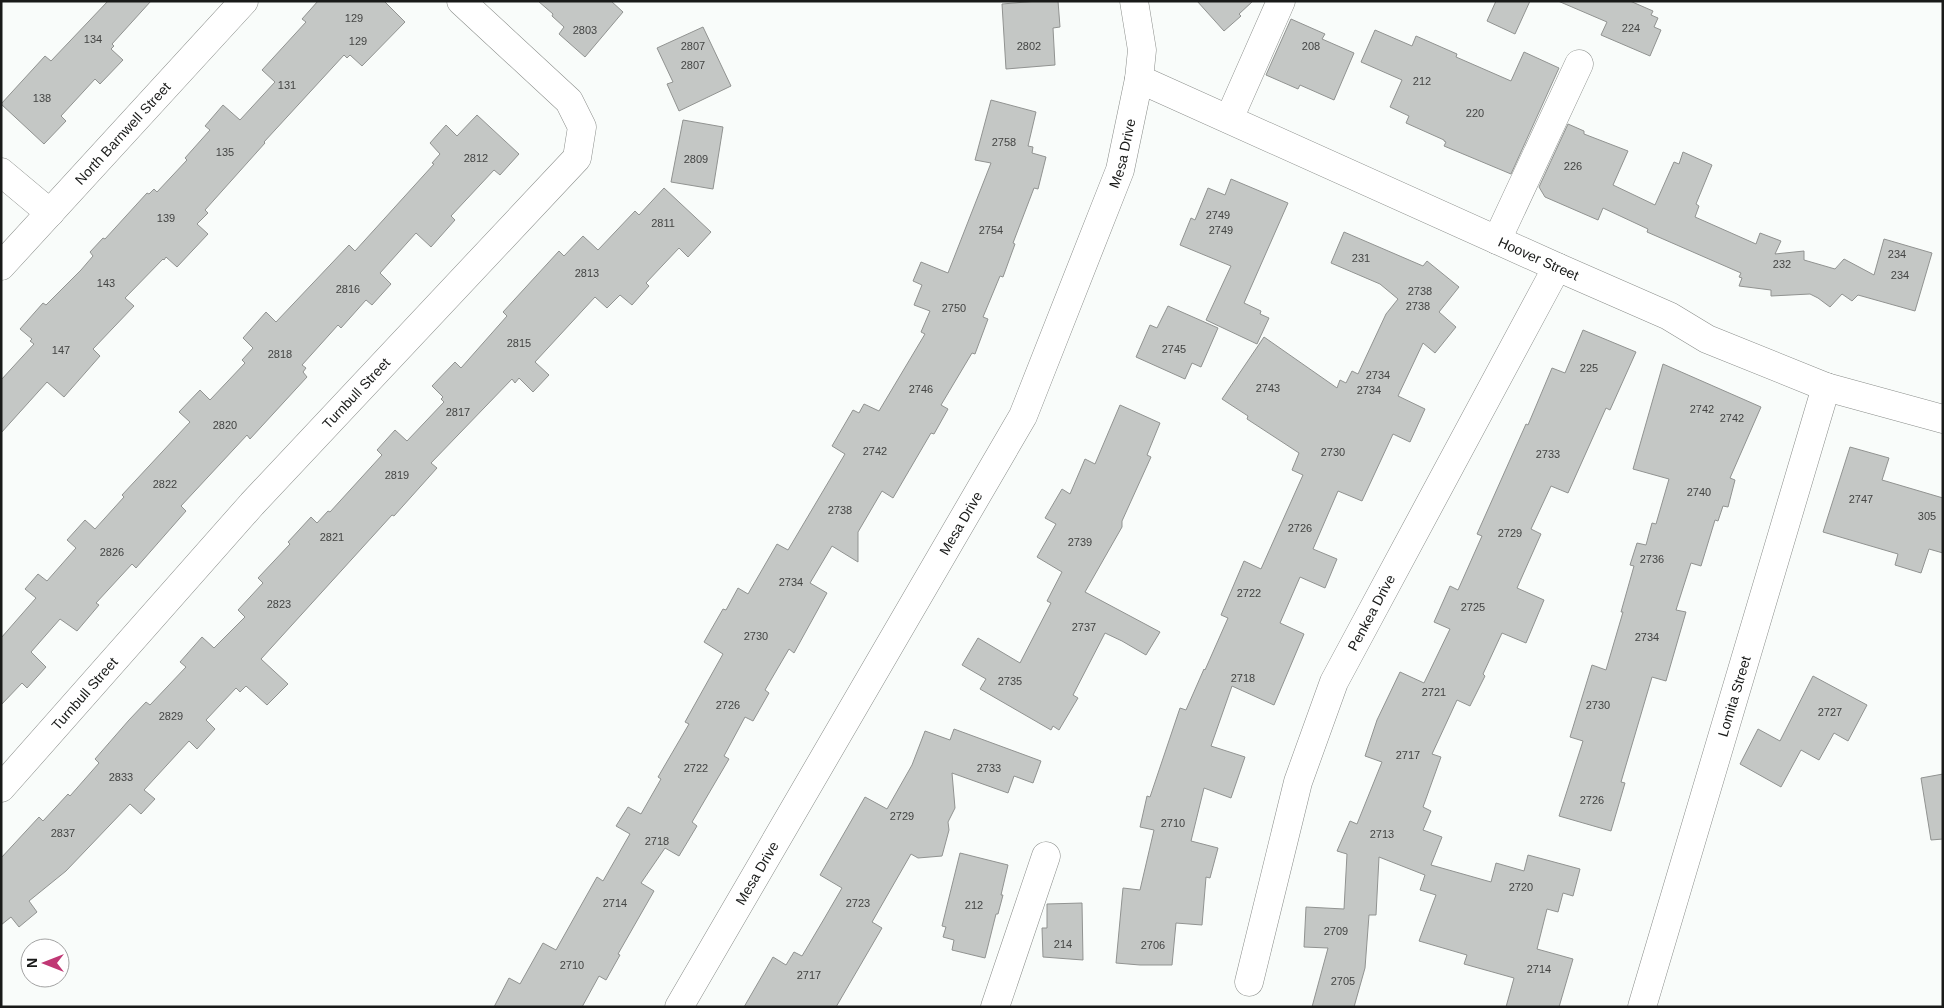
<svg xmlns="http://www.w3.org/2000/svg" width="1944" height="1008" viewBox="0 0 1944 1008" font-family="Helvetica,sans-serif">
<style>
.building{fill:#c4c7c5;stroke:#919391}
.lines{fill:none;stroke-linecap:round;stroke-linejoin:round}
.minor-casing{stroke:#8a8d8a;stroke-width:29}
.major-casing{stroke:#8a8d8a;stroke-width:29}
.minor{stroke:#fff;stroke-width:28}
.major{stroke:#fff;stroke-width:28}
.labels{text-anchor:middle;stroke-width:4;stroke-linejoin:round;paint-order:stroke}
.number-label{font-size:11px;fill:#444544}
.street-label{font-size:14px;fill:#191a19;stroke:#fff}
</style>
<rect width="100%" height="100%" fill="#f9fcfa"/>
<g class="building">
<polygon points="108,1 151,1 112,44 114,46 111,49 123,60 100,84 95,79 61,116 66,121 44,144 1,104 45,56 51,61"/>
<polygon points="318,1 384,1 405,22 362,66 350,55 347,58 344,55 264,142 265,143 205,210 208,213 197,224 208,234 177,267 166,257 164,260 163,259 125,298 134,306 93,349 100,356 64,397 47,382 1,433 1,380 34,344 30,341 32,339 20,329 43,303 46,305 81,270 93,256 90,252 103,238 105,239 147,193 149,194 154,189 157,192 187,160 185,158 210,130 205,126 223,105 240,120 275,82 262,70 306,22 302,19"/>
<polygon points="538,1 611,1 623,12 585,57 559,34 564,27 552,16 553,14"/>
<polygon points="1038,1 1058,1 1060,27 1053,28 1055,65 1006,69 1002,4"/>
<polygon points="1197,1 1253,1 1239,14 1241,16 1224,31"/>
<polygon points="1496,1 1530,1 1515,34 1487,21"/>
<polygon points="1558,1 1630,1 1653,11 1651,15 1658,18 1654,27 1661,30 1650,56 1601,35 1607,22"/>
<polygon points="1291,19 1325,34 1322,39 1354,53 1334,100 1300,85 1298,89 1266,75"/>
<polygon points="703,27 731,86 679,111 667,84 673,82 657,48"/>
<polygon points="1375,30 1412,46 1416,36 1457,54 1456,57 1511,81 1524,52 1559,68 1511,174 1444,146 1446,142 1444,141 1444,140 1406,123 1409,116 1390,107 1402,80 1361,62"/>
<polygon points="991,100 1036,112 1028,146 1033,147 1032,153 1046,157 1038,189 1034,188 1013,243 1015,244 1003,277 1000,276 983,317 988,319 975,354 972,353 941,405 948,409 934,434 931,433 893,498 882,491 858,532 858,562 832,546 810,583 827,593 794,653 789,649 765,690 769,693 753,721 745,717 724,756 729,759 692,822 697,826 679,856 665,848 641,883 654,891 618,954 620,955 606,980 599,976 582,1007 494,1007 509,978 520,984 543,943 556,950 597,877 603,881 630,834 616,826 628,807 641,814 661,779 658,777 689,724 685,722 723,654 704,642 723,609 726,610 738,588 748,594 777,544 788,550 845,454 832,446 853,410 859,413 864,404 879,411 925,334 921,332 930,311 914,305 922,285 913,281 921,262 948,273 991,163 975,160"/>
<polygon points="477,115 519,154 500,175 494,170 451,216 455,220 431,247 416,233 380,273 391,284 372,305 366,300 341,328 338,325 302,365 306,368 303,372 307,377 250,439 247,435 181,506 186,511 136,568 132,564 96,603 99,605 77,631 60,619 31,652 46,667 27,688 22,683 1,705 1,638 36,598 25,589 38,574 47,581 76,548 67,540 85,520 95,529 124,497 122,495 190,422 179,412 200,390 210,400 245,363 242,360 253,348 243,338 266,312 276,322 349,245 355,251 434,164 432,163 440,154 430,143 446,125 457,136"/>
<polygon points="683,120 723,127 713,189 671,182"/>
<polygon points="1568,124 1584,131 1584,134 1628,151 1613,185 1655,205 1674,162 1679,164 1683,152 1712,165 1696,204 1699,206 1695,217 1756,244 1760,233 1781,241 1775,254 1804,251 1804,260 1835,269 1844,259 1874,275 1884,239 1932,253 1915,311 1858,295 1852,301 1842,294 1830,307 1818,298 1810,294 1771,296 1771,290 1739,286 1742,278 1739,277 1741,273 1647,232 1648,229 1603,208 1598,220 1545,197 1539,187"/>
<polygon points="1231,179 1288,203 1244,303 1261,311 1260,314 1269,318 1257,344 1206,320 1231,266 1180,245 1191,218 1195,220 1208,188 1225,195"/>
<polygon points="664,188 711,232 688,257 679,248 646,283 649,286 632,305 620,295 607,308 595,297 535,362 549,375 533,392 519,378 515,383 512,379 431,463 437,468 394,516 392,515 261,659 288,684 267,705 246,686 240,692 236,688 206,720 215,729 197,749 189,741 144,790 155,799 141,814 130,804 66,871 29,901 37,912 19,927 11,917 1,925 1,858 39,817 43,821 68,794 70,796 99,763 95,759 129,720 146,702 150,705 186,667 180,662 202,637 214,648 245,617 238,610 263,583 258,578 290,544 288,542 311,517 317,523 328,511 330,512 382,455 377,450 395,430 407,441 444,402 441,399 443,397 432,386 455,362 461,368 507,316 503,312 559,251 564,256 583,236 598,250 635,211 639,215"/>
<polygon points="1344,232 1423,266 1427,261 1459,287 1439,312 1456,327 1435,353 1423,343 1398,396 1425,409 1410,442 1393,434 1362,501 1338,491 1313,549 1337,559 1325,588 1300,577 1280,623 1304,634 1274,705 1232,686 1211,746 1245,757 1231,798 1204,788 1191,841 1218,848 1210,878 1206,877 1202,925 1176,923 1172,965 1140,965 1116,963 1123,888 1140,890 1154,830 1140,827 1147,796 1150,797 1180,708 1186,710 1204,669 1205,670 1228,618 1221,615 1244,561 1261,569 1303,475 1292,470 1299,453 1247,419 1248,416 1222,399 1264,337 1337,388 1340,380 1346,383 1352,371 1358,374 1386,314 1398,299 1380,284 1331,263"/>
<polygon points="1168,306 1218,328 1201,367 1192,363 1185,379 1136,357 1150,325 1157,328"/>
<polygon points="1583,330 1636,352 1610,410 1606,408 1568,493 1551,486 1531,529 1541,534 1517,588 1544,600 1526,643 1502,633 1483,674 1485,676 1470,706 1457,700 1432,754 1441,757 1423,807 1431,811 1423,830 1442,837 1431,865 1491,882 1496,863 1524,871 1528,855 1580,869 1573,896 1563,893 1558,912 1547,909 1537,949 1573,959 1559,1007 1506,1007 1514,978 1464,964 1467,955 1419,941 1436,895 1420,890 1425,875 1379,857 1376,915 1369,915 1365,968 1354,1007 1312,1007 1328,948 1304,947 1306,907 1344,909 1347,854 1337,851 1350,821 1357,824 1382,762 1365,756 1377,720 1400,672 1424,683 1450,629 1434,622 1450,586 1458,590 1482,536 1477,534 1526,424 1528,425 1552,368 1565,373"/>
<polygon points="1663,364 1761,407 1730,478 1735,480 1728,507 1723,506 1718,521 1715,520 1701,566 1691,563 1676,610 1686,612 1666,681 1652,677 1621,782 1625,783 1611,831 1559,816 1583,741 1570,737 1592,665 1606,670 1623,612 1621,612 1634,566 1630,565 1637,543 1646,545 1652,523 1656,524 1669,479 1633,469"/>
<polygon points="1120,405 1160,423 1147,455 1151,457 1122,521 1122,527 1085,592 1160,632 1146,655 1122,641 1105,633 1073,695 1078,698 1059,730 1053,726 1051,730 980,689 986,679 962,665 978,638 1020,663 1051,603 1047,601 1062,572 1037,557 1056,524 1045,518 1062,489 1070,494 1085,459 1095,464"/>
<polygon points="1850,447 1889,458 1882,480 1943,498 1943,553 1929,549 1921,573 1895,565 1898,554 1823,532"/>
<polygon points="1813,676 1867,705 1848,741 1834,733 1819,760 1801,750 1781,787 1740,764 1758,729 1780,741"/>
<polygon points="954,729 1041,761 1033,783 1014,776 1008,793 952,773 955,808 948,822 949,830 942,856 918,858 911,854 872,922 882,928 836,1007 744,1007 773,957 786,965 794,952 802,956 824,919 842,888 820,875 865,797 887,809 912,765 925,731 950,740"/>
<polygon points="1943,774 1943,839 1931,840 1921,778"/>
<polygon points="960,853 1008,865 1001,895 1003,895 998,914 996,914 985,958 952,950 954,940 943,937 946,927 942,926"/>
<polygon points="1082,903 1083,960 1043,957 1042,928 1047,928 1047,904"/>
</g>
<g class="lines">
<defs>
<g id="minor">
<path id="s1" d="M 1139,79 L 1557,267 L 1669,316 L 1707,339 L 1826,387 L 1943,419"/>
<polyline points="1229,119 1281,1"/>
<polyline points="1,172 50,213"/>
<polyline points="1497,240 1579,64"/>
<path id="s2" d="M 1,266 L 244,1"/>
<path id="s3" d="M 1,788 L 252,504 L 577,158 L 582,127 L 569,101 L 461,1"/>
<path id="s4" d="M 1249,982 L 1298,782 L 1334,682 L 1557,267"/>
<polyline points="995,1007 1046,856"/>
<path id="s5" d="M 1642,1007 L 1826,387"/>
</g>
<g id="major">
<path id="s6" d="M 679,1007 L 1023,416 L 1120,170 L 1139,79 L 1142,50 L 1134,1"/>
</g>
</defs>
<use href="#minor" class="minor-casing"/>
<use href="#major" class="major-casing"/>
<use href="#minor" class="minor"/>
<use href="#major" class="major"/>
</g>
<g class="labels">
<g class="number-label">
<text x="354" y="22">129</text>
<text x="1631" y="32">224</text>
<text x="585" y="34">2803</text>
<text x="93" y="43">134</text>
<text x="358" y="45">129</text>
<text x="693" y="50">2807</text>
<text x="1029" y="50">2802</text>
<text x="1311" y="50">208</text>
<text x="693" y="69">2807</text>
<text x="1422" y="85">212</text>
<text x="287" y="89">131</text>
<text x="42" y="102">138</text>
<text x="1475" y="117">220</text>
<text x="1004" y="146">2758</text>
<text x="225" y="156">135</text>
<text x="476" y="162">2812</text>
<text x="696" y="163">2809</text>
<text x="1573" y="170">226</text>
<text x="1218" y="219">2749</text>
<text x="166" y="222">139</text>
<text x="663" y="227">2811</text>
<text x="991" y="234">2754</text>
<text x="1221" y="234">2749</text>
<text x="1897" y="258">234</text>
<text x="1361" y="262">231</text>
<text x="1782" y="268">232</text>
<text x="587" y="277">2813</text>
<text x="1900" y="279">234</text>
<text x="106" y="287">143</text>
<text x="348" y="293">2816</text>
<text x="1420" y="295">2738</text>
<text x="1418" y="310">2738</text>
<text x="954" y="312">2750</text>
<text x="519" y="347">2815</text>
<text x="1174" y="353">2745</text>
<text x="61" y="354">147</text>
<text x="280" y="358">2818</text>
<text x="1589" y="372">225</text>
<text x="1378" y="379">2734</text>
<text x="1268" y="392">2743</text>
<text x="921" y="393">2746</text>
<text x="1369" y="394">2734</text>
<text x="1702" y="413">2742</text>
<text x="458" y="416">2817</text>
<text x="1732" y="422">2742</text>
<text x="225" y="429">2820</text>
<text x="875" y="455">2742</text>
<text x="1333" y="456">2730</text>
<text x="1548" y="458">2733</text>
<text x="397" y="479">2819</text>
<text x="165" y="488">2822</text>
<text x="1699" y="496">2740</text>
<text x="1861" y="503">2747</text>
<text x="840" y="514">2738</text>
<text x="1927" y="520">305</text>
<text x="1300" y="532">2726</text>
<text x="1510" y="537">2729</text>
<text x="332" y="541">2821</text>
<text x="1080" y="546">2739</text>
<text x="112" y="556">2826</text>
<text x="1652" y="563">2736</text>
<text x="791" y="586">2734</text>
<text x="1249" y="597">2722</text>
<text x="279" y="608">2823</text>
<text x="1473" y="611">2725</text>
<text x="1084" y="631">2737</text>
<text x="756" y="640">2730</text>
<text x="1647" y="641">2734</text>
<text x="1243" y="682">2718</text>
<text x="1010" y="685">2735</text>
<text x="1434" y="696">2721</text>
<text x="728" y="709">2726</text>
<text x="1598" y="709">2730</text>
<text x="1830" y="716">2727</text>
<text x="171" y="720">2829</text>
<text x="1408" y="759">2717</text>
<text x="696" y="772">2722</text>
<text x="989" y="772">2733</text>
<text x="121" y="781">2833</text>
<text x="1592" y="804">2726</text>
<text x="902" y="820">2729</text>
<text x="1173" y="827">2710</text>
<text x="63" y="837">2837</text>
<text x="1382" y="838">2713</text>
<text x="657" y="845">2718</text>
<text x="1521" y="891">2720</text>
<text x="615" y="907">2714</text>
<text x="858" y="907">2723</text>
<text x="974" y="909">212</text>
<text x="1336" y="935">2709</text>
<text x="1063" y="948">214</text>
<text x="1153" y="949">2706</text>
<text x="572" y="969">2710</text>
<text x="1539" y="973">2714</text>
<text x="809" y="979">2717</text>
<text x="1343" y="985">2705</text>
</g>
<g class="street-label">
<text dy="5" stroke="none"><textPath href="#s2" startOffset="180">North Barnwell Street</textPath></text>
<text dy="5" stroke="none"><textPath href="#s6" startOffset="965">Mesa Drive</textPath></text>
<text dy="5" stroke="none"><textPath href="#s1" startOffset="438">Hoover Street</textPath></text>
<text dy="5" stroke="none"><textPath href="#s3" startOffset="531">Turnbull Street</textPath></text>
<text dy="5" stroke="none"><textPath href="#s6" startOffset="560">Mesa Drive</textPath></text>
<text dy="5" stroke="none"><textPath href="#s4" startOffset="391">Penkea Drive</textPath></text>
<text dy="5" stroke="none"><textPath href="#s3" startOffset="126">Turnbull Street</textPath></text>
<text dy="5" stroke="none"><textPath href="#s5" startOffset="324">Lomita Street</textPath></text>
<text dy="5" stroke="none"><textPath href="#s6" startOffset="155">Mesa Drive</textPath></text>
</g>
</g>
<rect width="1944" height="1008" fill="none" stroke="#191a19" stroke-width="5"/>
<g transform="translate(45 963) rotate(270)"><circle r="24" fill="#ffffff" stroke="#a3a3a3"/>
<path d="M0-4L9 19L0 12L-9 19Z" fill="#c03774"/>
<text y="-8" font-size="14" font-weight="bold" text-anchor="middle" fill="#191a19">N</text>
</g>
</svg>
